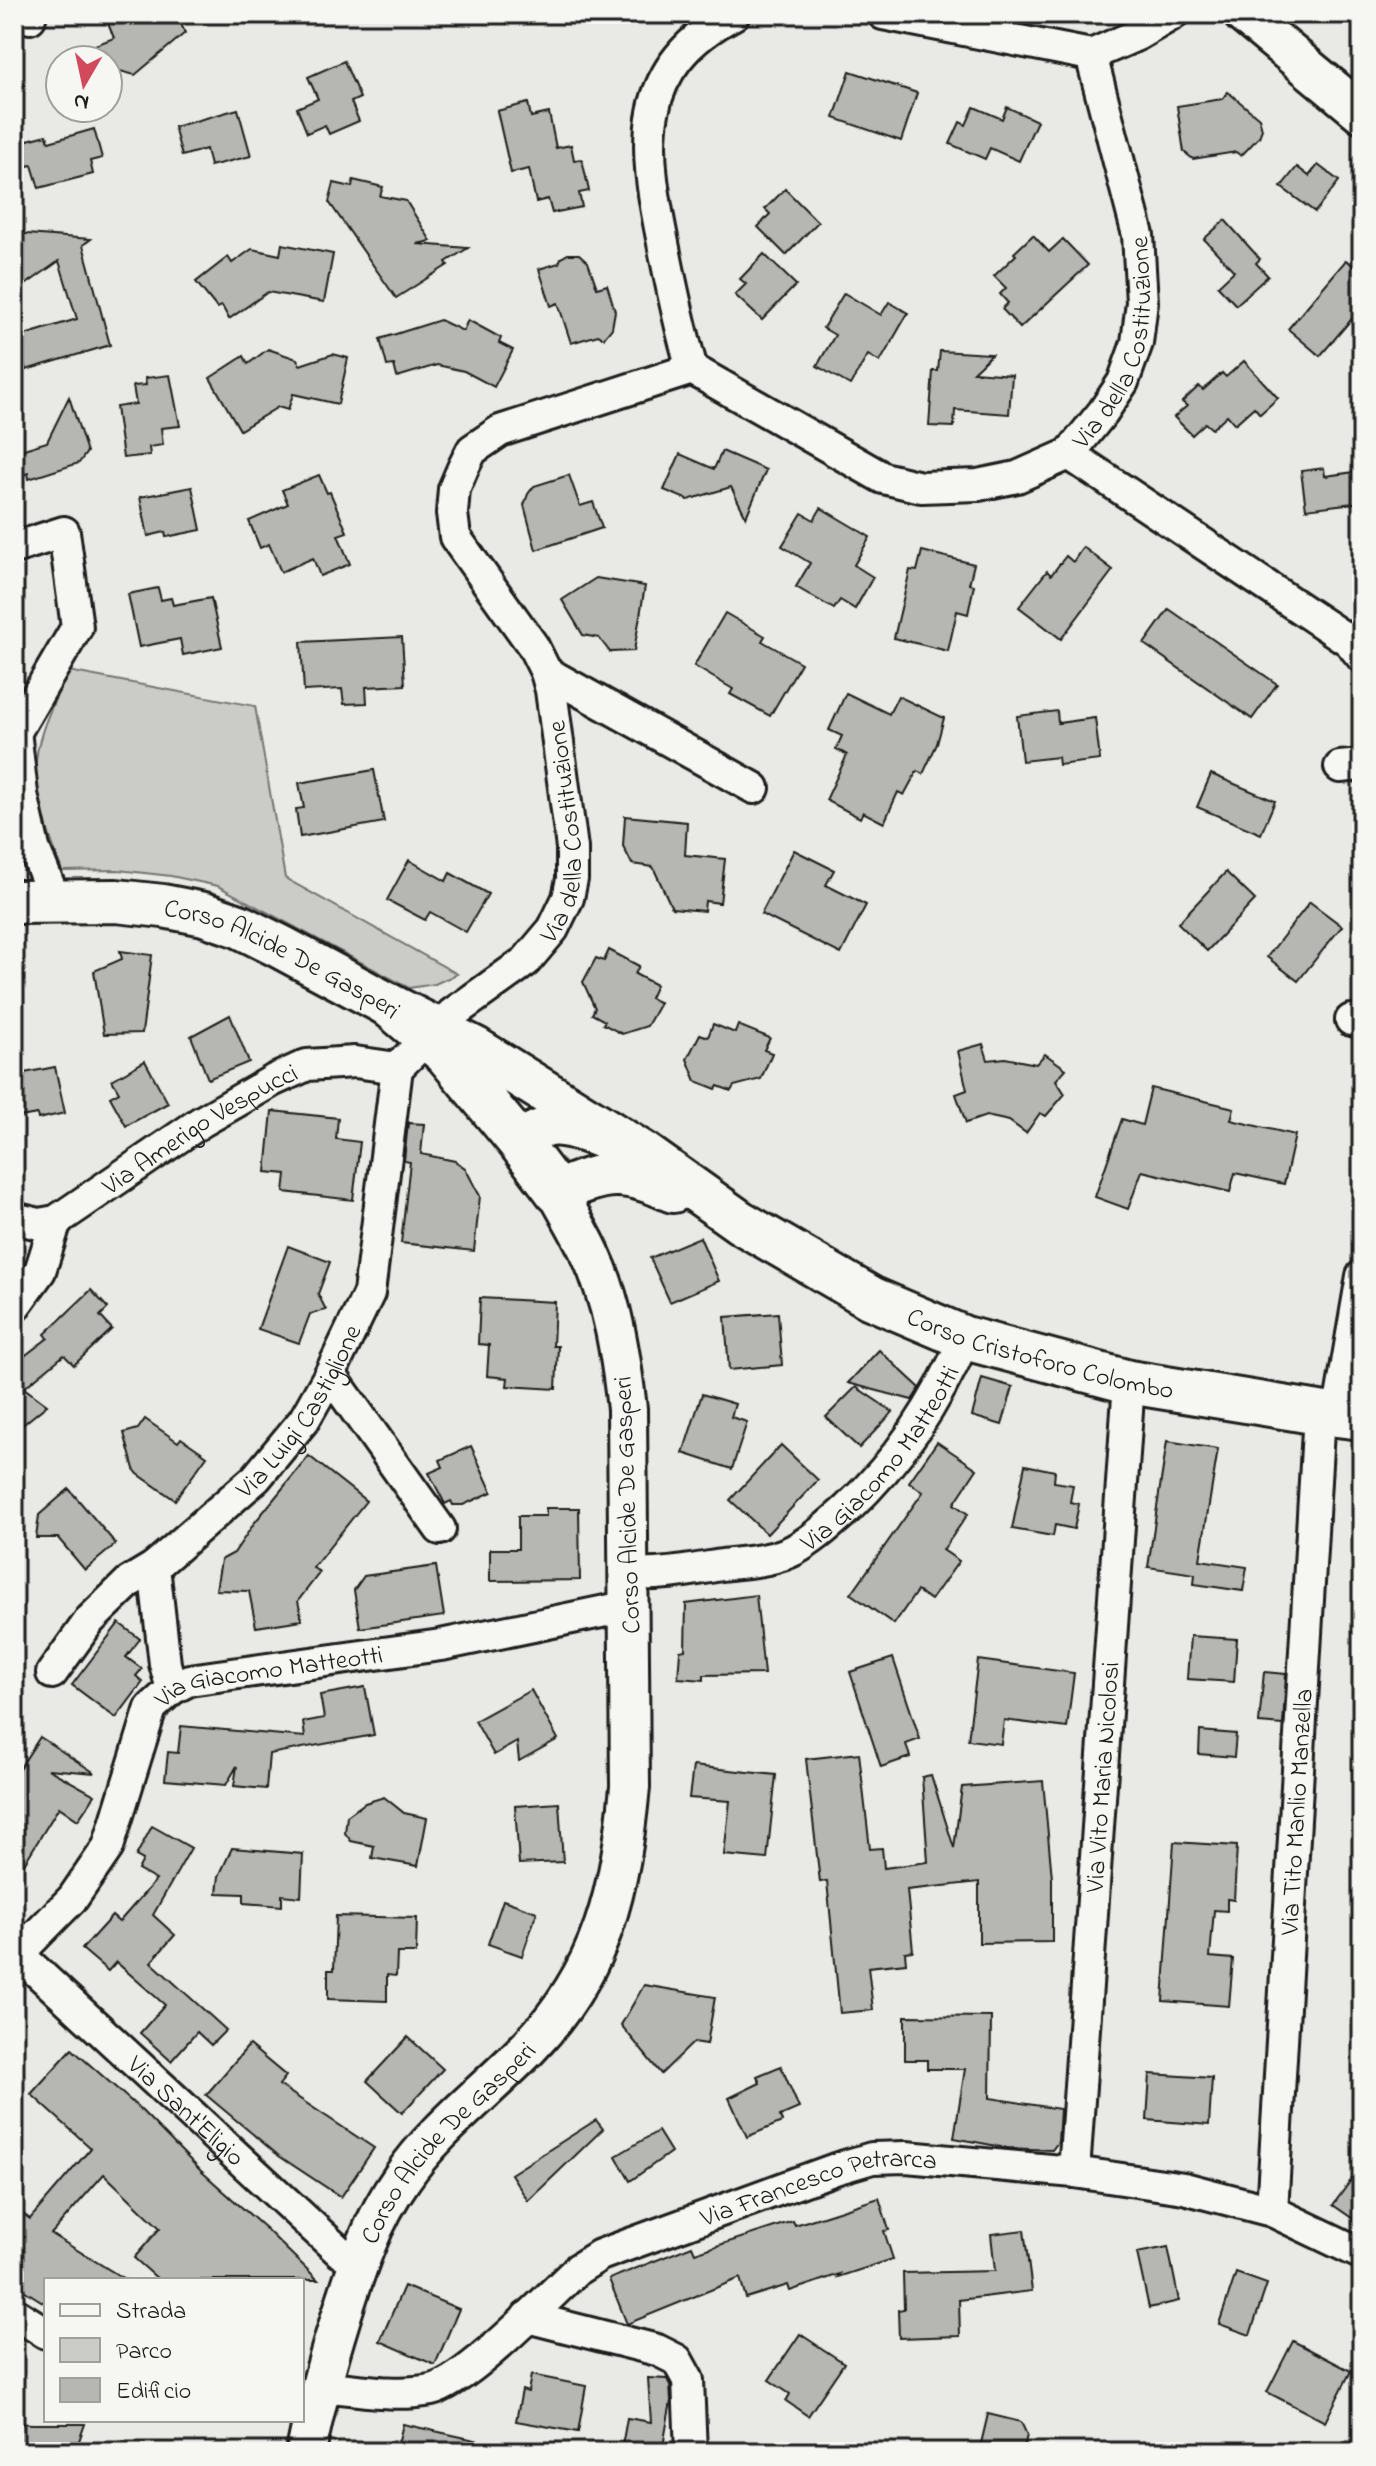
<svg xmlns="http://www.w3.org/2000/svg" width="1376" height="2466" viewBox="0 0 1376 2466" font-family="'Indie Flower',sans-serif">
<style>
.green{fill:#cbcbc7;stroke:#747472;stroke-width:2}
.building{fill:#b6b6b3;stroke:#1c1c1c;stroke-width:2}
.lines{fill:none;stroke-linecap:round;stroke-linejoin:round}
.minor-casing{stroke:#1c1c1c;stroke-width:36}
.tertiary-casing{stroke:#1c1c1c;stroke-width:44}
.secondary-casing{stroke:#1c1c1c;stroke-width:48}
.minor{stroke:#f6f6f2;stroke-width:30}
.tertiary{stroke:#f6f6f2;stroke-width:38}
.secondary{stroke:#f6f6f2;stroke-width:42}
.labels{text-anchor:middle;stroke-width:7;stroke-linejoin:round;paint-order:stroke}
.street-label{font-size:26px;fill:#1c1c1c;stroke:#f6f6f2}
</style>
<rect width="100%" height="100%" fill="#e9e9e5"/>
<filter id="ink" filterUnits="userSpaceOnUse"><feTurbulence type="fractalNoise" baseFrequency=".0125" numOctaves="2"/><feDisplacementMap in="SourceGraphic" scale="16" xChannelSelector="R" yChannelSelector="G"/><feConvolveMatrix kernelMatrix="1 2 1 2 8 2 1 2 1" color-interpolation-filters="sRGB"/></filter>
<g filter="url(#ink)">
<path class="green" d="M 68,671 L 255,706 L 285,878 L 457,974 L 435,984 L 409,988 L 218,886 L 171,876 L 118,870 L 62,871 C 52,841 38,809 36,776 C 33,740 54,703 68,671 Z"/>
<g class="building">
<polygon points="104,14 177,14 185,33 135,75 108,68 108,60 102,60 95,45 114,38"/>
<polygon points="344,61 360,98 351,102 359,121 329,134 325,125 307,133 297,108 318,99 308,77"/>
<polygon points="850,71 917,93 901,141 834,118"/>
<polygon points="1228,92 1259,118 1262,129 1259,137 1241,156 1236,152 1193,159 1184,152 1177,106 1222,99"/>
<polygon points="528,103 531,117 549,113 556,148 571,145 574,160 582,159 589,191 579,193 582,207 552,213 548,199 536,202 529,169 511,173 497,111"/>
<polygon points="974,107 1002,119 1007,107 1037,121 1019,161 990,148 985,159 950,144 960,122 966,125"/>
<polygon points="238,109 251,156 210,166 206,149 182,156 174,127"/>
<polygon points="94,129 102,158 90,161 93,174 39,188 32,165 27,166 20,142 47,135 49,142"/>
<polygon points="1318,165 1339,181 1315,212 1281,187 1297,167 1309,176"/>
<polygon points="353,180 383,187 380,196 406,201 431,241 417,244 468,248 446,262 448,265 396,298 329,202 334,183 352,187"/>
<polygon points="785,189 818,222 786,255 758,227 770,214 765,209"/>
<polygon points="1225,220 1260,259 1256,263 1268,276 1236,305 1218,286 1234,271 1204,239"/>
<polygon points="14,233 91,239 83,245 110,345 26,370 15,338 77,319 59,261 14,293"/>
<polygon points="1033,235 1049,252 1063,239 1088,265 1020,328 1002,309 1008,303 1000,294 1006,288 994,276 1016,255 1014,253"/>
<polygon points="282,244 333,254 324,302 268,292 229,319 222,306 217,308 196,282 228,257 232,263 252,249 280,255"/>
<polygon points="568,254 579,254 588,262 597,288 607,285 615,311 612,328 604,338 598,335 571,343 558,303 551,306 539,269 559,263 561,258"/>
<polygon points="764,254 796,285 762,320 735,295 746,284 740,279"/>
<polygon points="1346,260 1362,272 1362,307 1320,356 1288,329"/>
<polygon points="844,293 881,315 889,302 908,313 880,362 868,355 850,385 817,366 835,335 823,328"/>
<polygon points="440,320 463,331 468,320 501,338 499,343 513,350 494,387 464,371 437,365 397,377 394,365 387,366 380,339"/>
<polygon points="268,349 297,359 300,365 333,354 348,358 338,404 293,394 288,410 278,407 240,430 210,378 244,356 248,364"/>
<polygon points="940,351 992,354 973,372 1012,375 1009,414 955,410 954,427 929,426 933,371 938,371"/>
<polygon points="1244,361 1278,398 1260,414 1254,407 1235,424 1227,415 1212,429 1205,423 1192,435 1174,417 1187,406 1182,402 1199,386 1203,390 1222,373 1226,377"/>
<polygon points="170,375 180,426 161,428 163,445 149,447 150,455 123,458 116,407 136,404 133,386 146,385 145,378"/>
<polygon points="69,397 87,452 79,463 29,479 28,473 14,478 14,452 47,442"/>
<polygon points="722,451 766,470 746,517 731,487 688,500 664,490 680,454 714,469"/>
<polygon points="1324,468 1325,476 1362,471 1362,502 1306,509 1301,471"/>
<polygon points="319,475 327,493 330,492 347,532 338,535 350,564 320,576 313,558 281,572 269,544 260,548 249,521 288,504 282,490"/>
<polygon points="569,475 580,506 593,502 602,528 536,550 524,505 528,494 534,486"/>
<polygon points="192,487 201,530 166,537 165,532 148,536 140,497"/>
<polygon points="821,508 870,537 854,565 873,577 855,609 840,600 834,609 796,587 810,563 782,546 802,513 814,520"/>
<polygon points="1083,547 1113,570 1061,639 1019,607 1047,571 1051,575 1066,556 1073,562"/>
<polygon points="922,551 974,564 969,584 974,585 968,614 957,611 948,651 894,638 910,570 917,571"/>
<polygon points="596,578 645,586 634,651 610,652 599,638 583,635 562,600"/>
<polygon points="158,588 161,600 171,598 173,605 211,598 222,647 183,655 180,639 139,647 128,594"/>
<polygon points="1169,609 1277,684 1252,719 1144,644"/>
<polygon points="725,613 765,636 762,641 801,663 770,716 730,694 733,689 694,666"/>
<polygon points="402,637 405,685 366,687 367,703 344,704 342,689 304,691 301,642"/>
<polygon points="846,693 889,714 898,696 944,718 937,744 923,774 917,771 904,795 898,792 884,823 863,812 860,818 826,800 847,755 836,749 842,736 829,730"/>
<polygon points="1057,711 1058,723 1095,718 1100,760 1059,765 1058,757 1022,761 1017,716"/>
<polygon points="374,770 384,822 300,837 296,809 304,808 299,783"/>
<polygon points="1211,774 1275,801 1261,834 1197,807"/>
<polygon points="625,816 687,822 685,855 725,859 720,903 705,901 704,911 672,908 653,867 632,864 623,846"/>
<polygon points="794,850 834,870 826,885 866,905 841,954 761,914"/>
<polygon points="409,860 446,881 450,873 488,894 466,932 430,912 425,920 387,900"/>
<polygon points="1226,872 1255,900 1207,951 1178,923"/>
<polygon points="1310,902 1342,926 1298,981 1267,957"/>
<polygon points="609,950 639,966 635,974 656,985 650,998 660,1003 647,1026 622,1034 603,1024 605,1021 592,1014 595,1008 583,982 596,958 604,961"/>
<polygon points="120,951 152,955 142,1033 104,1034 94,971 122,959"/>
<polygon points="230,1015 249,1062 208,1079 191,1036"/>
<polygon points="713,1024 735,1033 738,1025 770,1038 764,1050 772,1053 761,1079 734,1086 731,1091 718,1086 716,1089 696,1081 687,1059 700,1034 708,1037"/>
<polygon points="983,1044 988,1060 1005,1058 1036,1064 1045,1054 1066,1069 1056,1080 1065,1094 1046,1116 1040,1113 1026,1133 1009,1121 986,1116 966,1123 956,1094 967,1090 958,1051"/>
<polygon points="145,1061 168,1103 126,1126 110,1097 119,1092 112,1080"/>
<polygon points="55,1067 65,1113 38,1119 37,1114 20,1117 14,1090 14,1075"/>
<polygon points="1151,1088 1234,1108 1231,1120 1295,1135 1284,1184 1235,1173 1230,1192 1142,1171 1128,1209 1095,1197 1122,1119 1142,1125"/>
<polygon points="272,1111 338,1118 336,1139 360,1142 353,1200 284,1192 286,1174 266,1172"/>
<polygon points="408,1123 424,1124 421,1154 455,1161 465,1168 480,1196 474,1251 401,1243 410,1162 404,1161"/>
<polygon points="700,1237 719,1281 670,1302 650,1258"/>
<polygon points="288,1246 330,1262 318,1294 326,1310 310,1314 299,1343 258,1329"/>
<polygon points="91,1290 108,1308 100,1316 112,1329 74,1365 64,1355 24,1388 47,1405 14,1432 14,1364 48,1338 45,1334"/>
<polygon points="480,1298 555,1302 553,1346 558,1346 556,1389 507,1386 508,1378 487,1376 489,1345 478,1344"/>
<polygon points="778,1313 782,1365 729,1370 725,1317"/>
<polygon points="879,1350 920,1388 912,1400 848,1383"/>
<polygon points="982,1378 1013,1387 1002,1425 972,1416"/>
<polygon points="856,1387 893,1412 859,1448 826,1417"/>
<polygon points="702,1394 735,1404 731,1417 747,1422 732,1469 683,1453"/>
<polygon points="145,1419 178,1442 181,1438 207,1456 175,1500 138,1474 134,1469 124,1433 138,1429"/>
<polygon points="1167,1441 1218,1449 1200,1560 1247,1567 1243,1591 1194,1584 1195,1574 1148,1567"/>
<polygon points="937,1442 977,1469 954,1504 968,1514 943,1550 959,1561 931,1600 917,1591 894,1624 851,1594 923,1492 909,1482"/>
<polygon points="781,1445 818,1480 767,1534 730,1500"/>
<polygon points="471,1446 492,1492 463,1505 453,1505 451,1501 445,1504 429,1473 443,1467 440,1460"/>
<polygon points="309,1456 366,1501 313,1568 320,1572 298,1601 302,1620 256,1627 249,1591 216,1590 221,1560 234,1553 255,1522"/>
<polygon points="1025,1465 1055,1471 1054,1482 1073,1485 1070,1502 1079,1504 1074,1529 1055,1525 1053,1536 1012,1529"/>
<polygon points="69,1489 116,1544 85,1570 58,1538 36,1538 39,1515"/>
<polygon points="546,1508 579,1508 580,1580 490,1581 490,1549 518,1549 518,1516 546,1516"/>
<polygon points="436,1566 444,1616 360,1628 354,1590 364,1576"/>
<polygon points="756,1595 764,1674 704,1675 704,1680 678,1678 680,1651 685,1650 686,1604"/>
<polygon points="119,1623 140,1639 126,1657 142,1669 136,1676 143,1682 116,1718 72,1685"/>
<polygon points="1190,1636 1237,1639 1234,1682 1187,1679"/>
<polygon points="893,1658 920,1739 906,1744 910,1757 881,1767 850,1672"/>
<polygon points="978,1660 1074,1673 1067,1728 1004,1720 1001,1744 968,1740"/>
<polygon points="1264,1672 1286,1674 1283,1725 1259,1723"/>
<polygon points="365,1687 374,1735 269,1754 266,1789 234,1786 237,1766 226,1785 165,1780 168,1752 178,1753 181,1726 305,1737 303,1722 324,1718 320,1695"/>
<polygon points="531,1690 558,1739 519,1761 517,1742 494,1755 475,1721"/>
<polygon points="1200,1731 1236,1734 1234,1757 1199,1754"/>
<polygon points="40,1737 95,1773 48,1769 95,1795 78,1820 59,1807 14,1880 14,1777"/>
<polygon points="859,1753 870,1849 882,1848 884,1868 928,1862 922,1777 931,1775 954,1848 962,1787 1043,1781 1052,1878 1052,1942 979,1943 979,1882 907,1890 913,1951 905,1952 906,1963 868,1967 873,2010 840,2013 827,1881 820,1882 806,1759"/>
<polygon points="693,1766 776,1775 767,1859 724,1855 730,1801 689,1798"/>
<polygon points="384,1797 404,1813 427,1818 418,1866 372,1858 374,1846 351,1841 345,1833 347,1816 365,1803"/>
<polygon points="559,1803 563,1862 519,1864 515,1806"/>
<polygon points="152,1826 191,1848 153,1915 175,1935 151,1962 226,2030 211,2045 197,2032 171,2061 140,2033 165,2005 116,1962 108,1971 82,1949 112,1916 119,1922 156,1880 138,1870 143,1860 136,1856"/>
<polygon points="1174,1842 1237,1846 1234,1900 1227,1899 1227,1911 1214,1910 1210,1957 1233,1959 1229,2006 1163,2001"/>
<polygon points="232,1848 303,1854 301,1897 282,1895 282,1906 244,1903 244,1894 217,1893 219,1876"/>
<polygon points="503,1900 537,1912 522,1956 488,1944"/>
<polygon points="336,1916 417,1918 416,1953 397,1953 396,1976 387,1975 387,2001 328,1999 328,1970 334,1970"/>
<polygon points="644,1985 715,1997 707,2044 694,2042 661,2074 621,2025"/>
<polygon points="905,2016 991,2017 990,2098 1060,2109 1058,2142 1052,2150 1008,2148 954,2138 965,2069 927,2069 927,2060 905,2060"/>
<polygon points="408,2037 443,2069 402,2113 367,2081"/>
<polygon points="249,2045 286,2076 279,2085 374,2148 341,2197 279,2156 206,2095"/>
<polygon points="72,2049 140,2109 201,2171 266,2229 318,2280 159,2280 134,2258 160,2228 104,2174 51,2234 126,2280 46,2280 46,2304 14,2284 14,2207 30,2219 91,2148 31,2094"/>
<polygon points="781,2066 799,2108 780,2116 782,2122 747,2137 729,2098 760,2083 757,2076"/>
<polygon points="1150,2074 1212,2078 1209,2125 1147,2120"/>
<polygon points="596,2120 603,2129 528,2201 511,2174"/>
<polygon points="658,2131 671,2152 630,2181 616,2156"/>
<polygon points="1362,2165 1362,2225 1333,2205"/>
<polygon points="879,2198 889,2230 884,2231 893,2259 838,2277 840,2274 790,2291 788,2285 746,2298 740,2278 627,2324 609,2279 692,2246 695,2253 793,2221 795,2225"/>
<polygon points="1024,2230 1032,2291 959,2300 960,2336 899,2338 898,2310 904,2309 903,2273 995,2271 991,2234"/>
<polygon points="1168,2247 1179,2301 1149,2308 1137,2253"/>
<polygon points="1236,2273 1267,2284 1250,2335 1219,2324"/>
<polygon points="404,2286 459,2309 435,2365 380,2341"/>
<polygon points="800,2334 844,2363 808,2416 786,2401 790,2394 769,2380"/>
<polygon points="1293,2341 1351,2371 1325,2422 1267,2392"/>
<polygon points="531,2375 586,2386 578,2432 516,2421 522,2390 528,2392"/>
<polygon points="648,2378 667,2379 670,2385 671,2401 662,2452 621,2452 627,2418 651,2422"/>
<polygon points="988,2414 1021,2422 1027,2435 1023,2452 979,2452"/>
<polygon points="14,2423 33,2424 85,2424 75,2452 14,2452"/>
<polygon points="403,2424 484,2442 483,2452 396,2452"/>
</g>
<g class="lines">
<defs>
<g id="minor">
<polyline points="28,14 30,18"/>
<polyline points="883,14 1091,55 1137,35 1173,14"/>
<path id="s1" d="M 692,369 L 883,478 L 921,487 L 978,485 L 1017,477 L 1069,454 L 1103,412 L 1123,382 L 1137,343 L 1142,302 L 1138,235 L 1091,55"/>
<polyline points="1069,454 1349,641 1362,657"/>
<polyline points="14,548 64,532 77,627 15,733"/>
<polyline points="546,672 754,788"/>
<polyline points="14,721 22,794 19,813"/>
<polyline points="1340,767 1362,765"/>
<polyline points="22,794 34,848 55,900"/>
<polyline points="1351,1020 1362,1022"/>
<path id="s2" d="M 397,1068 L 452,1014 L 526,961 L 553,929 L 568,898 L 572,879 L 572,848 L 551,690 L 546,672 L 533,646 L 455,537 L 452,513 L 454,489 L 463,468 L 472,450 L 500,431 L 692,369 C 680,327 671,285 663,243 C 643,146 633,67 734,14"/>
<path id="s3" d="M 14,1218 L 39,1224 L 56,1221 L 201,1122 L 274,1080 L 307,1065 L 355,1062 L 397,1068"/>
<polyline points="14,1307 40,1271 56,1221"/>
<polyline points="330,1374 440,1529"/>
<polyline points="1338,1416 1362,1276"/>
<polyline points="154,1567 165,1664 172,1689"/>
<path id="s4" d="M 630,1574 C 661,1576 691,1570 722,1565 C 745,1562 773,1561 794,1550 C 814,1539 830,1524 847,1509 C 901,1458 935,1405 965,1338"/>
<path id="s5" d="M 52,1673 L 90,1620 L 129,1582 L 154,1567 L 256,1478 L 304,1420 L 330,1374 L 369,1293 L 397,1068"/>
<path id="s6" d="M 18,1954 L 340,2252 L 359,2261"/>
<path id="s7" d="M 14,1955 L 18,1954 L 73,1898 L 108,1847 L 151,1708 L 172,1689 L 189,1680 L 441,1645 L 630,1606"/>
<path id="s8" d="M 1074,2172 L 1129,1382"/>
<path id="s9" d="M 1272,2211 L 1319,1413"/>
<polyline points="14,2313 46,2333"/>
<polyline points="527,2317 657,2350 677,2360 688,2380 691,2452"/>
<path id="s10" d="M 320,2386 C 355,2389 396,2397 431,2390 C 467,2382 548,2297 578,2269 L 600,2255 L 838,2168 L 872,2158 L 906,2157 L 1074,2172 L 1184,2188 L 1272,2211 L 1362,2254"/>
</g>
<g id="tertiary">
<polyline points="1243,14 1362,113"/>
<path d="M 519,1142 C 551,1114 575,1130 610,1142"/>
<path id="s11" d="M 306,2452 C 315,2406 327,2362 341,2317 C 356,2269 372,2220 402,2178 C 436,2128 487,2091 529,2047 C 603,1970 620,1890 630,1787 L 627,1409 C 621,1356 613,1301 590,1253 C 580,1232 568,1212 557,1192"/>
</g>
<g id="secondary">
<path id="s12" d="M 14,902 L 116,901 L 163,906 L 204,914 L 239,926 L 281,947 L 387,1004 L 426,1037 L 446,1054 L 519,1142 L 557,1192 C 607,1171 623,1168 673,1191"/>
<path id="s13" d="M 387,1004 L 476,1049 L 643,1153 L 740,1222 L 871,1298 L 965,1338 L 1129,1382 L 1319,1413 L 1362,1418"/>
</g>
</defs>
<use href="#minor" class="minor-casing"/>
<use href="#tertiary" class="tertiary-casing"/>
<use href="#secondary" class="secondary-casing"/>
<use href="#minor" class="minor"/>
<use href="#tertiary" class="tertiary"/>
<use href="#secondary" class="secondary"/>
</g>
</g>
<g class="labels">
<g class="street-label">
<text dy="9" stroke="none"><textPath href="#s1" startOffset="538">Via della Costituzione</textPath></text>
<text dy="9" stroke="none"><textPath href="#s2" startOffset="310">Via della Costituzione</textPath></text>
<text dy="9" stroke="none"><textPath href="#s12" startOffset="280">Corso Alcide De Gasperi</textPath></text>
<text dy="9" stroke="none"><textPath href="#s3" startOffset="214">Via Amerigo Vespucci</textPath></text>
<text dy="9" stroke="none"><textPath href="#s13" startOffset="746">Corso Cristoforo Colombo</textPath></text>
<text dy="9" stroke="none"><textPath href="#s5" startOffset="364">Via Luigi Castiglione</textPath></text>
<text dy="9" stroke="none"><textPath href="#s4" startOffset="294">Via Giacomo Matteotti</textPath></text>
<text transform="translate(626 1505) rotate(-92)" y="9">Corso Alcide De Gasperi</text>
<text dy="9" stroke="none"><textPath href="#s7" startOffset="416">Via Giacomo Matteotti</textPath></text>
<text dy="9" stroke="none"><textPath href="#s8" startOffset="396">Via Vito Maria Nicolosi</textPath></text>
<text dy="9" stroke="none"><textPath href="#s9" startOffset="400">Via Tito Manlio Manzella</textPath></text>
<text dy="9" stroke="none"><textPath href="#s6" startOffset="230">Via Sant'Eligio</textPath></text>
<text dy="9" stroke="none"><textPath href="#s11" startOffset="348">Corso Alcide De Gasperi</textPath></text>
<text dy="9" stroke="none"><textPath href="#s10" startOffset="560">Via Francesco Petrarca</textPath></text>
</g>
</g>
<rect width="1376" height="2466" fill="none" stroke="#f6f6f2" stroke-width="48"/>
<rect x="24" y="24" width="1328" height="2418" fill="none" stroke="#1c1c1c" stroke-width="3" filter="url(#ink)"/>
<rect x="44" y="2278" width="260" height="144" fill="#f6f6f2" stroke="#9f9f9c" stroke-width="2"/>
<rect x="60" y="2304" width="40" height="12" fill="#f6f6f2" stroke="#9f9f9c" stroke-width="2"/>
<text x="116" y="2318" font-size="24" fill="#1c1c1c">Strada</text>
<rect x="60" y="2338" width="40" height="24" fill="#cbcbc7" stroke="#9f9f9c" stroke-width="2"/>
<text x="116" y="2358" font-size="24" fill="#1c1c1c">Parco</text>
<rect x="60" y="2378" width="40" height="24" fill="#b6b6b3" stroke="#9f9f9c" stroke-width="2"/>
<text x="116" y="2398" font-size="24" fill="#1c1c1c">Edificio</text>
<g transform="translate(84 84) rotate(189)"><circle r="38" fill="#f6f6f2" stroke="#9f9f9c" stroke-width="2"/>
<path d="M0-6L14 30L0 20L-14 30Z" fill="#d1495b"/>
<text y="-12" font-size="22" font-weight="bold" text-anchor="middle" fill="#1c1c1c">N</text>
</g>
</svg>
